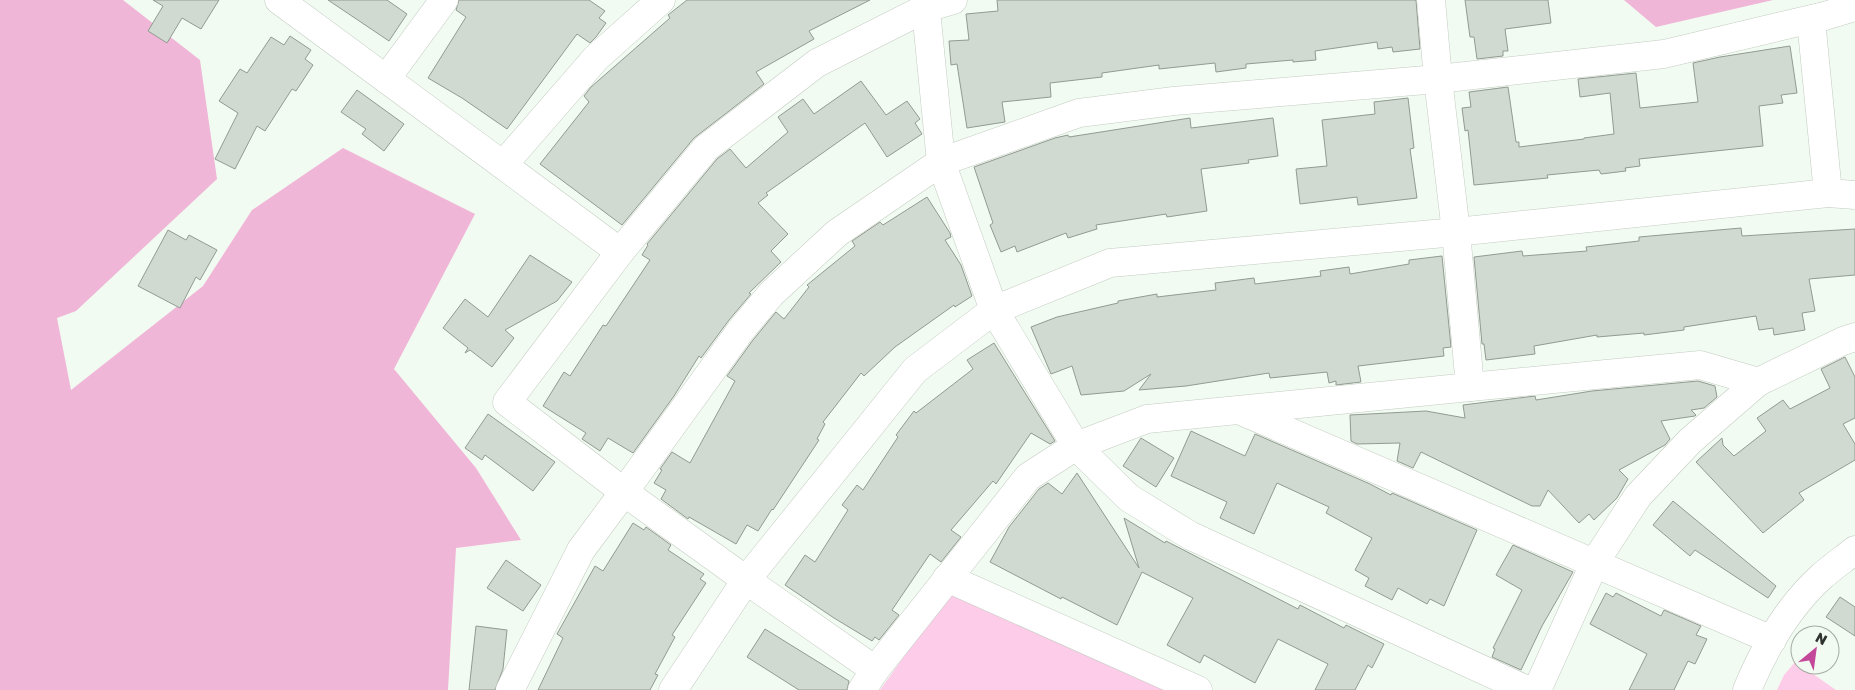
<svg xmlns="http://www.w3.org/2000/svg" width="1855" height="690" viewBox="0 0 1855 690" font-family="'Golos Text',sans-serif">
<style>
.green{fill:#fdcce8}
.forest{fill:#f0b6d7}
.building{fill:#d1dad0;stroke:#929a91}
.lines{fill:none;stroke-linecap:round;stroke-linejoin:round}
.minor-casing{stroke:#c3ccc2;stroke-width:29}
.minor{stroke:#fff;stroke-width:28}
</style>
<rect width="100%" height="100%" fill="#f2fbf1"/>
<g class="green">
<polygon points="953,588 1175,690 880,690"/>
<polygon points="1796,661 1800,665 1836,690 1777,690 1784,675"/>
</g>
<g class="forest">
<polygon points="0,0 123,0 200,60 217,179 76,311 57,318 71,390 203,286 252,210 343,148 475,214 394,369 476,468 521,540 456,548 448,690 0,690"/>
<polygon points="1624,0 1773,0 1656,27"/>
</g>
<g class="building">
<polygon points="153,0 219,0 201,29 182,18 167,43 148,31 163,6"/>
<polygon points="328,0 387,0 407,14 389,41"/>
<polygon points="459,0 589,0 605,11 599,18 606,23 596,37 590,43 577,34 507,129 462,98 428,78 466,17 456,10"/>
<polygon points="687,0 870,0 809,31 814,39 756,72 764,84 694,138 622,225 540,164 589,102 584,96 591,87 670,18 668,15"/>
<polygon points="997,0 1416,0 1420,49 1393,52 1392,47 1378,49 1377,42 1315,51 1316,60 1293,62 1293,60 1246,64 1246,68 1216,72 1215,63 1159,69 1159,65 1102,73 1102,77 1050,83 1051,97 1002,102 1005,122 967,128 957,64 951,65 949,41 969,40 966,14 998,11"/>
<polygon points="1465,0 1548,0 1551,23 1505,29 1508,51 1503,51 1503,56 1477,59 1474,37 1470,37"/>
<polygon points="290,36 311,50 305,59 313,65 296,91 292,89 265,131 257,126 235,169 215,159 238,113 219,101 240,69 247,73 271,37 284,45"/>
<polygon points="1790,46 1797,93 1781,95 1783,103 1759,106 1763,146 1639,159 1640,166 1625,168 1626,171 1601,174 1599,170 1547,175 1548,178 1474,185 1468,130 1465,131 1462,108 1471,107 1469,92 1508,87 1516,142 1519,142 1519,147 1584,139 1584,138 1614,134 1610,93 1580,97 1578,79 1636,73 1640,108 1698,102 1693,63 1720,57"/>
<polygon points="861,81 886,115 907,101 920,119 915,123 922,134 887,157 865,123 766,193 768,195 758,203 788,234 771,251 781,262 749,293 751,294 729,320 701,358 699,356 674,396 633,453 608,438 600,451 582,439 586,433 543,406 564,372 570,376 603,325 606,326 650,260 642,255 648,245 647,244 717,159 730,149 746,168 788,132 778,117 803,99 814,114"/>
<polygon points="357,90 404,124 384,151 362,134 366,129 341,112"/>
<polygon points="1408,98 1414,148 1410,149 1417,198 1358,205 1357,197 1300,204 1296,169 1327,166 1322,120 1375,114 1374,102"/>
<polygon points="1190,118 1191,128 1273,118 1278,156 1248,160 1249,163 1201,169 1207,211 1167,217 1166,214 1096,225 1097,229 1068,238 1066,233 1017,252 1015,246 1001,252 990,225 993,223 974,167 1055,138 1068,135 1069,137"/>
<polygon points="927,197 950,233 951,237 945,240 961,265 972,296 955,307 954,305 895,347 864,376 861,373 823,422 825,424 817,439 819,440 773,510 772,509 758,531 747,525 736,544 689,517 688,519 661,499 666,490 654,483 662,470 660,469 672,452 690,463 735,381 727,376 753,340 776,312 784,319 809,287 807,285 855,246 852,241 880,222 883,225"/>
<polygon points="1741,228 1742,236 1855,229 1855,275 1809,279 1815,311 1802,313 1805,330 1774,335 1773,328 1759,330 1756,316 1684,327 1684,330 1644,335 1644,333 1597,337 1597,335 1534,346 1535,354 1486,360 1484,344 1482,344 1474,257 1522,251 1523,256 1587,251 1586,247 1639,241 1639,237"/>
<polygon points="168,230 186,240 189,235 217,250 200,280 196,277 180,308 138,286"/>
<polygon points="530,255 572,282 557,301 505,330 514,338 492,367 470,350 465,353 468,348 443,328 465,299 488,317"/>
<polygon points="1442,256 1451,347 1443,348 1444,356 1358,366 1361,382 1336,385 1336,381 1329,383 1327,372 1270,378 1269,373 1186,386 1139,390 1151,374 1124,391 1081,395 1072,366 1051,374 1031,327 1057,317 1118,303 1118,301 1157,294 1157,297 1216,290 1215,283 1254,278 1255,284 1321,276 1320,271 1349,267 1350,274 1409,264 1409,260"/>
<polygon points="994,343 1055,441 1050,444 1031,433 996,484 993,481 951,530 961,537 941,562 930,554 892,610 899,615 879,640 875,637 872,641 834,618 785,585 805,555 815,562 848,510 842,505 857,485 863,490 898,437 896,435 914,411 916,413 973,369 967,360"/>
<polygon points="1845,357 1855,377 1855,418 1843,424 1855,444 1855,460 1799,493 1804,500 1763,533 1696,462 1722,438 1723,445 1734,456 1766,431 1757,418 1783,400 1790,409 1830,388 1821,369"/>
<polygon points="1698,381 1715,386 1717,397 1704,408 1691,410 1696,415 1695,416 1661,421 1670,439 1665,445 1619,470 1628,479 1617,498 1594,520 1589,514 1579,523 1548,490 1540,506 1532,506 1421,452 1413,468 1397,461 1400,443 1357,444 1351,441 1350,415 1426,411 1465,418 1463,405 1535,396 1536,400 1592,391"/>
<polygon points="488,414 555,462 533,491 485,455 482,460 465,448"/>
<polygon points="1191,431 1245,456 1255,434 1370,484 1391,495 1392,493 1477,530 1444,606 1430,599 1427,604 1398,588 1392,600 1365,586 1369,578 1355,570 1372,538 1326,513 1329,507 1277,483 1254,534 1220,518 1227,502 1171,476"/>
<polygon points="1141,438 1174,458 1156,487 1123,466"/>
<polygon points="1077,473 1139,568 1124,518 1165,543 1166,541 1298,609 1300,605 1344,628 1346,625 1384,644 1372,668 1368,665 1355,690 1315,690 1328,664 1278,639 1255,683 1204,655 1200,663 1167,645 1193,598 1142,572 1117,625 1062,597 1061,599 990,562 1009,527 1039,489 1048,483 1062,494"/>
<polygon points="1673,501 1776,586 1768,598 1695,550 1690,556 1653,525"/>
<polygon points="633,523 644,530 646,527 671,545 668,550 704,574 700,579 706,583 672,635 675,637 655,674 658,675 650,690 538,690 563,638 557,634 595,566 603,571"/>
<polygon points="1513,545 1573,572 1542,626 1521,670 1492,657 1495,649 1493,648 1522,590 1496,575"/>
<polygon points="506,560 541,585 523,611 487,588"/>
<polygon points="1606,593 1613,597 1616,593 1661,616 1664,610 1701,626 1696,635 1707,639 1695,664 1688,661 1674,690 1629,690 1647,654 1590,624"/>
<polygon points="1840,597 1855,607 1855,636 1826,617"/>
<polygon points="476,626 507,630 503,669 495,690 469,690"/>
<polygon points="765,629 849,681 847,690 799,690 747,657"/>
</g>
<g class="lines">
<defs>
<g id="minor">
<polyline points="279,0 503,165"/>
<polyline points="661,0 596,58 503,165 620,252 706,148 817,63 926,8 953,0"/>
<polyline points="386,79 444,0"/>
<polyline points="1828,193 1811,20 1855,7"/>
<polyline points="620,252 507,402 624,492 741,330 771,294 837,233 941,162 1079,113 1174,101 1438,79 1431,0"/>
<polyline points="1470,387 1700,365 1758,382 1843,341 1855,337"/>
<polyline points="1241,411 1772,640"/>
<polyline points="947,578 1198,690"/>
<polyline points="875,670 1028,477 1076,446 994,310 941,162 925,0"/>
<polyline points="510,690 581,550 624,492 746,580 875,670 862,690"/>
<polyline points="673,690 746,580 915,370 994,310 1110,263 1456,232 1828,193 1855,195"/>
<polyline points="1527,690 1191,536 1129,498 1076,446 1147,419 1470,387 1456,232 1438,79 1664,54 1820,17"/>
<polyline points="1537,690 1595,562 1638,496 1690,441 1758,382"/>
<path d="M 1747,690 C 1764,649 1788,607 1821,577 C 1832,567 1844,559 1855,550"/>
</g>
</defs>
<use href="#minor" class="minor-casing"/>
<use href="#minor" class="minor"/>
</g>
<g transform="translate(1815 650) rotate(29)"><circle r="24" fill="#f2fbf1" stroke="#a4aba3"/>
<path d="M0-4L9 19L0 12L-9 19Z" fill="#c34899"/>
<text y="-8" font-size="14" font-weight="bold" text-anchor="middle" fill="#2f332f">N</text>
</g>
</svg>
